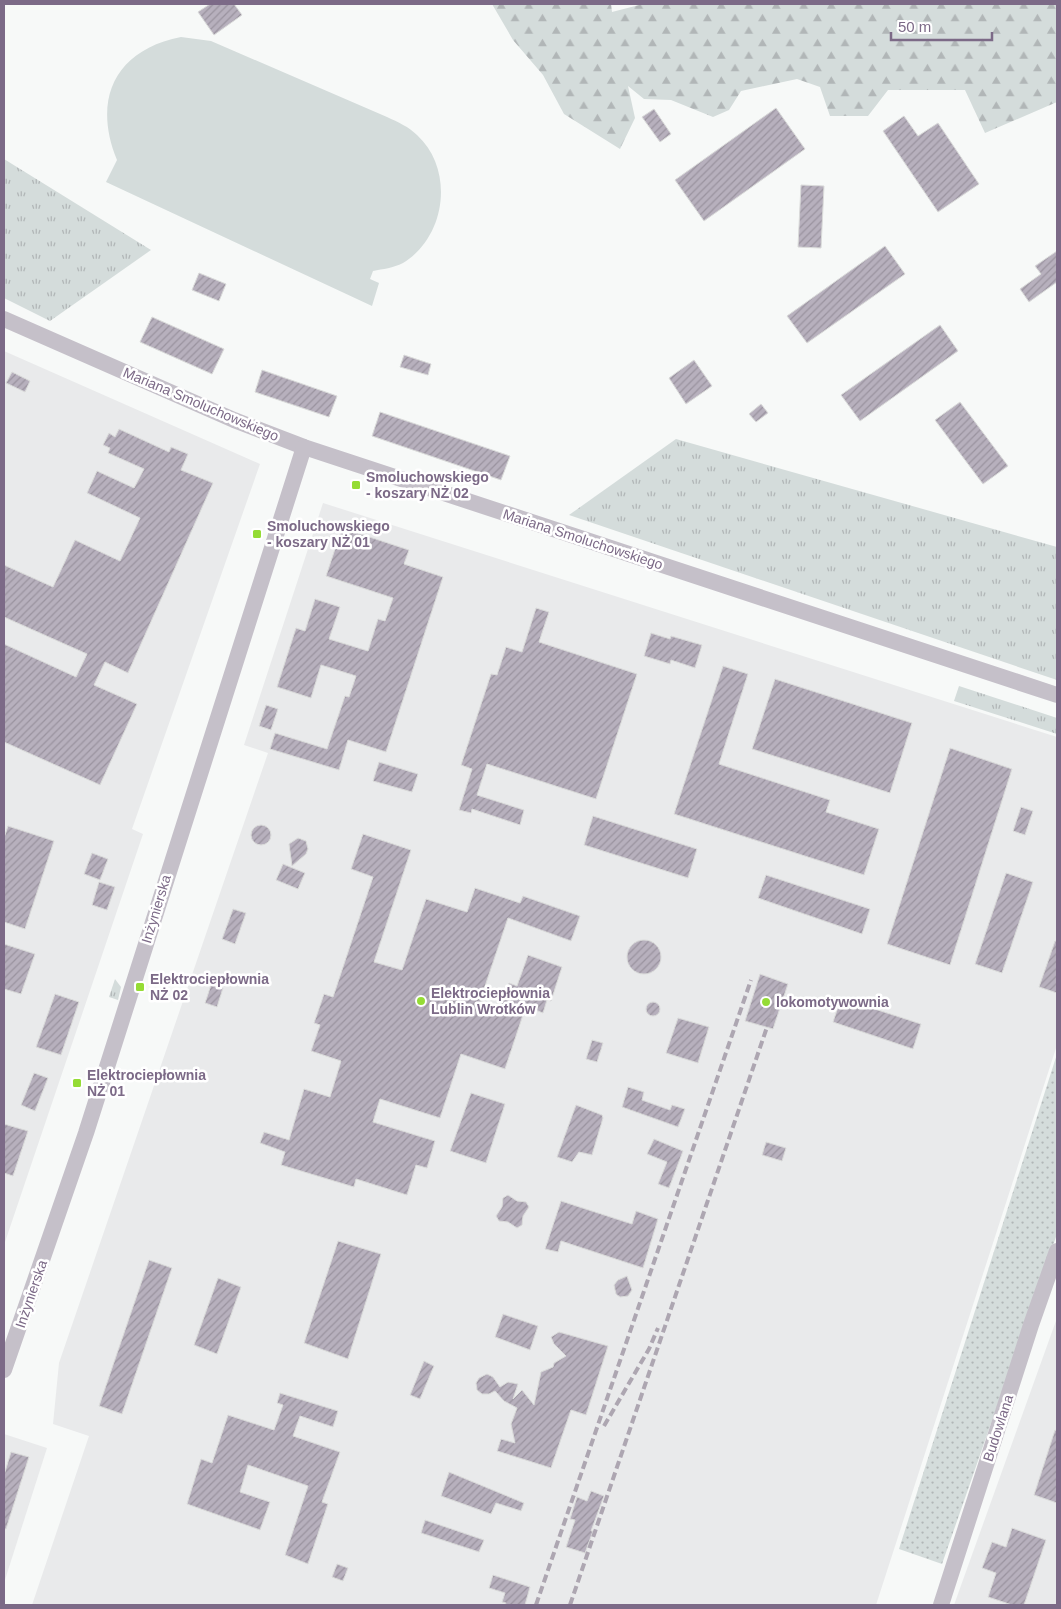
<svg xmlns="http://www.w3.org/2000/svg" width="1061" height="1609" viewBox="0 0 1061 1609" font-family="Helvetica,sans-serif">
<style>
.built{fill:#e9eaeb}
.grass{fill:url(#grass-tufts)}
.forest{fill:url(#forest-firs)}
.garden{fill:url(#garden-dots)}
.pitch{fill:#d4dcdb}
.building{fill:url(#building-hatch);stroke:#dadbda}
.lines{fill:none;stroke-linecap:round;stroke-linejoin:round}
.minor{stroke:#c5c0c9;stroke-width:16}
.rail{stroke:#ada6b1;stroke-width:4;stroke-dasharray:8 4;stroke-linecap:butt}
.poi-dot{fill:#95dc35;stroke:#fff;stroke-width:2}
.labels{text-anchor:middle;stroke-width:5;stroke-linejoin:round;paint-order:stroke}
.street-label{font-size:14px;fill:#7c6a87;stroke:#fff}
.poi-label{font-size:14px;font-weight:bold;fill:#7c6a87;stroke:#fff;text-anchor:start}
</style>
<defs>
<pattern id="grass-tufts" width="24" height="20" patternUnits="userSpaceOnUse" patternTransform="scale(1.25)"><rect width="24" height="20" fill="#d4dcdb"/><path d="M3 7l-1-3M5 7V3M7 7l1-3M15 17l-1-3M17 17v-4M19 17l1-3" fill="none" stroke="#b1b6b7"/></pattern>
<pattern id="forest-firs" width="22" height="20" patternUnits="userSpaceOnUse" patternTransform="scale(1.25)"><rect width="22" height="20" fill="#d4dcdb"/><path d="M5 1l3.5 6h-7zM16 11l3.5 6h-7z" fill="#b1b6b7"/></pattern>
<pattern id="garden-dots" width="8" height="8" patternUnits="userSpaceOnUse" patternTransform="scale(1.25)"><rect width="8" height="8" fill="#d4dcdb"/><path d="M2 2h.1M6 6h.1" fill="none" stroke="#b1b6b7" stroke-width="1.8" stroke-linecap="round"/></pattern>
<pattern id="building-hatch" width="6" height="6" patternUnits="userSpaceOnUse" patternTransform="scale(1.25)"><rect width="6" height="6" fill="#b7b0bd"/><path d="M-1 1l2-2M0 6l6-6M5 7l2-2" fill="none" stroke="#9a939f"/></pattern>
</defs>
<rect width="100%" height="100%" fill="#f7f9f8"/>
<g class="built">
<polygon points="4,351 260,464 132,829 143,834 4,1245"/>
<polygon points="323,503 1057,737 1057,1045 876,1605 32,1605 89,1436 53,1424 59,1363 268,753 244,745"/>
<polygon points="1057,1318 1057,1605 954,1605"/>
<polygon points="4,1434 47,1448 4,1583"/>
</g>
<g class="grass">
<polygon points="4,159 151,250 50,321 4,298"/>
<polygon points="676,439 1057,547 1057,680 569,515"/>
<polygon points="959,686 1057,718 1057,734 954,701"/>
<polygon points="115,979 121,987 118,1000 109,997"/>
</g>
<polygon class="forest" points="492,4 611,4 612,12 643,4 1057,4 1057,102 985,133 965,90 888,90 868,116 830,116 820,87 797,79 741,91 729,110 713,117 671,100 644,99 628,86 635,118 620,149 564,114 543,75 513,40"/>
<polygon class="garden" points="1057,1054 1057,1234 942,1564 899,1549"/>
<path class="pitch" d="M 181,37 L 211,41 L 387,117 C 398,122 409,127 417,135 C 455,170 446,237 403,263 C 393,268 383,269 373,271 L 370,279 L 379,283 L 372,306 L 106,182 L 117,160 C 92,99 115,50 181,37 Z"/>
<g class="building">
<polygon points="210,4 234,4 242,15 214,35 198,12"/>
<polygon points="776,108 805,149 704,221 675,180"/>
<polygon points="654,109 671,134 660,142 642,117"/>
<polygon points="904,116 918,136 938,123 979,184 938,212 883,131"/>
<polygon points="801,185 824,186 821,248 798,247"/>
<polygon points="885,246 905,274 807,343 787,316"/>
<polygon points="1057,251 1057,282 1029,302 1020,289 1041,274 1035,266"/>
<polygon points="199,273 226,284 219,301 192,290"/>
<polygon points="152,317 224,349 212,374 140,342"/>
<polygon points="940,325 958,351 860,421 841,395"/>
<polygon points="404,355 431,364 428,375 400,367"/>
<polygon points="694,360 712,386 686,404 669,378"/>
<polygon points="262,370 337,396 329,417 255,392"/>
<polygon points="12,372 30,381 25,392 6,383"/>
<polygon points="960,402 1008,466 983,484 935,420"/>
<polygon points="761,404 768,413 756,422 749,414"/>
<polygon points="380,412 510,456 501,480 372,436"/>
<polygon points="119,429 169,452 171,447 188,454 181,470 213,483 128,673 105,662 94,685 137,704 100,785 4,742 4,644 76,677 87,654 4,617 4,565 53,587 75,540 120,561 140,518 87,493 97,471 134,488 144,469 108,453 110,448 103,445 109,433 115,437"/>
<polygon points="342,528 409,550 404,564 443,577 386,752 348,740 339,770 270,749 275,733 327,749 345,696 349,697 356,676 321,665 311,698 277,687 296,628 305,631 315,599 340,607 329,639 368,651 378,619 385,621 393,598 326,576"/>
<polygon points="536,608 549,612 539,642 637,674 596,799 487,764 477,795 524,810 520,825 472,809 471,813 459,810 472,769 461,765 491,674 497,675 506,647 522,652"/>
<polygon points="651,633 670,639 671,636 702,645 695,668 671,660 670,664 644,656"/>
<polygon points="723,666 748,674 719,764 830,800 826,812 879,829 864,875 674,814"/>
<polygon points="775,679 912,723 890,793 752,749"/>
<polygon points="266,705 278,709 271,730 259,726"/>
<polygon points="950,748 1012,769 950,965 887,944"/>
<polygon points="379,762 418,774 412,792 373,781"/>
<polygon points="1021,807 1033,811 1025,835 1013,831"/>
<polygon points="593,816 697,849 688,878 584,845"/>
<circle cx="261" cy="835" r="10"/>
<polygon points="8,826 54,841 25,929 4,922 4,838"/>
<polygon points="363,834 411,850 374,962 402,970 426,899 467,912 475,888 520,903 523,896 580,916 571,941 508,918 480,1001 500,1008 509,983 517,986 528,955 562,967 551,1001 547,1000 543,1013 526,1006 505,1069 461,1054 440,1118 380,1099 373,1122 435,1141 427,1168 416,1165 407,1195 356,1179 354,1187 281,1165 285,1152 260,1143 264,1132 289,1140 304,1089 330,1097 341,1061 311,1051 320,1025 314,1023 324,994 333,997 373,877 351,869"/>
<polygon points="298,838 306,841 308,849 306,854 292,866 289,844"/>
<polygon points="92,853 108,859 100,880 84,874"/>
<polygon points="283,864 305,873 298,889 276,880"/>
<polygon points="1006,873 1033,882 1002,973 975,964"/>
<polygon points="766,875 870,909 862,934 758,898"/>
<polygon points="99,882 115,887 107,910 92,905"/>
<polygon points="233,909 246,913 235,944 222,939"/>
<circle cx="644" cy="957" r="17"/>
<polygon points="1055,941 1057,941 1057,993 1039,987"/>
<polygon points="4,944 35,954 21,994 4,989"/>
<polygon points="760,974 788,984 773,1029 745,1021"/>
<polygon points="211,985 223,988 217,1007 205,1003"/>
<polygon points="55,994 79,1002 61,1055 36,1047"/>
<polygon points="841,998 921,1024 913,1049 833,1022"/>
<circle cx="653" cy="1009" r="7"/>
<polygon points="678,1018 709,1027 698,1063 666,1053"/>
<polygon points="592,1040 603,1043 597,1062 586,1059"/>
<polygon points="34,1073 48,1078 35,1111 21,1105"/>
<polygon points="628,1087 644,1092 642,1100 670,1110 672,1105 685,1109 678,1127 622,1107"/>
<polygon points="471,1093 505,1104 486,1163 450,1151"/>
<polygon points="576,1105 602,1115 603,1118 592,1155 579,1152 572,1162 557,1157"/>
<polygon points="4,1124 28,1131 13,1176 4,1173"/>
<polygon points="654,1139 683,1151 669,1188 658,1184 667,1162 647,1154"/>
<polygon points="766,1142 786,1148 782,1161 762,1155"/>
<polygon points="508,1195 517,1201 526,1202 529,1207 523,1216 522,1225 517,1228 508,1222 499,1221 496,1216 502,1207 503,1198"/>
<polygon points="561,1201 632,1224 636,1211 658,1219 643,1268 561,1241 558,1252 545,1249"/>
<polygon points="338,1241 381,1254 348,1359 304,1343"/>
<polygon points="149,1260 172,1268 122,1414 99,1406"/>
<polygon points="627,1276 632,1290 628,1296 620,1297 616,1294 614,1285 618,1280"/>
<polygon points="218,1278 241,1287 217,1354 194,1345"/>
<polygon points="503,1314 538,1326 530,1350 495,1337"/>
<polygon points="559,1332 608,1346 586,1415 571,1410 551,1468 497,1451 501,1439 515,1443 511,1424 517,1408 504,1401 495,1391 489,1394 482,1394 477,1390 476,1383 479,1378 487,1374 493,1377 500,1387 508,1382 518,1384 513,1399 522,1390 534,1405 541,1372 553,1367 554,1363 566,1356 554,1344 551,1337"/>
<polygon points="424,1361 434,1366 420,1399 410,1395"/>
<polygon points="280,1393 338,1411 333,1427 300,1416 293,1436 340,1452 322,1502 328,1504 308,1564 285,1555 308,1486 248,1465 240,1492 270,1502 260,1530 187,1504 201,1459 212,1463 228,1415 274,1430 283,1405 277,1403"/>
<polygon points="1055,1430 1057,1431 1057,1503 1034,1495"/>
<polygon points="11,1452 29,1457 6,1529 4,1529 4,1475"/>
<polygon points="449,1472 524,1503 521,1511 496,1503 491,1514 441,1496"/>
<polygon points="591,1491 604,1496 591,1531 593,1531 585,1553 566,1547 575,1520 570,1519 577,1497 587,1501"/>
<polygon points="425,1520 484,1540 479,1552 421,1533"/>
<polygon points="1012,1528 1046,1540 1024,1605 1012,1605 988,1597 996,1573 982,1568 992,1542 1006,1547"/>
<polygon points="337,1564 348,1568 343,1581 332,1577"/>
<polygon points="493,1575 530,1587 525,1605 505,1605 506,1603 502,1602 505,1593 489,1588"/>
</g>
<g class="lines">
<g class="minor">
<polyline points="4,319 234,420 304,447 1057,695"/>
<polyline points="4,1370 86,1133 304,447"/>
<polyline points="941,1605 1031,1325 1057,1251"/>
</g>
<g class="rail">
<polyline points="604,1426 649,1349 658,1328"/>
<polyline points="536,1605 751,980"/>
<polyline points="570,1605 781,986"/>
</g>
</g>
<g class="poi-dot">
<rect x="351" y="480" width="10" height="10" rx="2.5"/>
<rect x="252" y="529" width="10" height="10" rx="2.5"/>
<rect x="135" y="982" width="10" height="10" rx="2.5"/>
<circle cx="421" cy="1001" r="5"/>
<circle cx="766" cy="1002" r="5"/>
<rect x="72" y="1078" width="10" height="10" rx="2.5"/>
</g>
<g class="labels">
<g class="street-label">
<text transform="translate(201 404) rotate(23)" y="5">Mariana Smoluchowskiego</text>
<text transform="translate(583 539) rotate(18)" y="5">Mariana Smoluchowskiego</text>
<text transform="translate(156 909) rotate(-73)" y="5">Inżynierska</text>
<text transform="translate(31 1294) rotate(-71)" y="5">Inżynierska</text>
<text transform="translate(998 1428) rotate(-72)" y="5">Budowlana</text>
</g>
<g class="poi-label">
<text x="366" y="482">Smoluchowskiego<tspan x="366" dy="16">- koszary NŻ 02</tspan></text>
<text x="267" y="531">Smoluchowskiego<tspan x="267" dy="16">- koszary NŻ 01</tspan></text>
<text x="150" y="984">Elektrociepłownia<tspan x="150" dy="16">NŻ 02</tspan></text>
<text x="431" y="998">Elektrociepłownia<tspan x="431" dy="16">Lublin Wrotków</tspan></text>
<text x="776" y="1007">lokomotywownia</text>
<text x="87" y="1080">Elektrociepłownia<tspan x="87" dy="16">NŻ 01</tspan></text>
</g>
</g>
<rect width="1061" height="1609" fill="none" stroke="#7c6a87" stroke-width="10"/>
<path d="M891 32v8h101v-8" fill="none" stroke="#7c6a87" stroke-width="2.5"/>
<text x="898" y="32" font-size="15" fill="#7c6a87" stroke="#ffffff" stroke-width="4" paint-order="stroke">50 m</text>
</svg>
